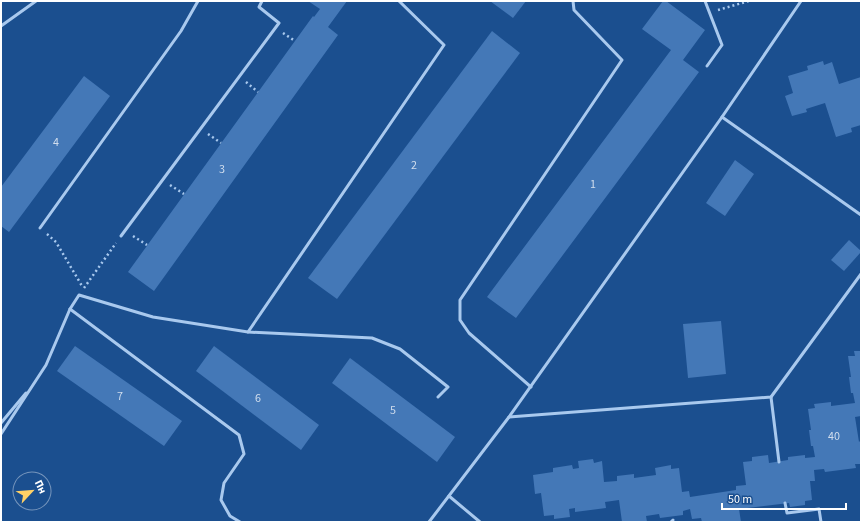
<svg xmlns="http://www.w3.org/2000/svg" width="862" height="523" viewBox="0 0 862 523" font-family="'Source Sans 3',sans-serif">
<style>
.building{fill:#4478b7}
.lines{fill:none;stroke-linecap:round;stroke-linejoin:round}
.path{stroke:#a9c9ee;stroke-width:2.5;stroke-dasharray:2 3;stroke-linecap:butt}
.service{stroke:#a9c9ee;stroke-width:3}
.labels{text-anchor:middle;stroke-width:3.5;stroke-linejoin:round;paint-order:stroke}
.number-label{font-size:12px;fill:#d0dded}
</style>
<rect width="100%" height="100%" fill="#1b4f8f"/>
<g class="building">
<polygon points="308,1 347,1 328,27 338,35 154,291 128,272 313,16 314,17 320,9"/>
<polygon points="490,1 526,1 513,18"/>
<polygon points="663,1 666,1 705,30 683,60 699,72 516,318 487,297 671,50 642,29"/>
<polygon points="492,31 520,53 337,299 308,278"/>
<polygon points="823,61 824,65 832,62 839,84 861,77 861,125 851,128 852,132 836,137 825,103 806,109 807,112 792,116 785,96 793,93 788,76 808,70 807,66"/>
<polygon points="84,76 110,96 9,232 1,226 1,187"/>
<polygon points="735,160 754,174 725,216 706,203"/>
<polygon points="849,240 861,251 861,252 844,271 831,260"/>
<polygon points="721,321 726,374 688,378 683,324"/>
<polygon points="75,346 182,421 164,446 57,371"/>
<polygon points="214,346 319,425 301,450 196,371"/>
<polygon points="854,351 861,351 861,416 855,417 859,442 860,441 861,446 861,464 855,464 856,468 825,472 824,469 814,470 815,481 810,481 812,500 805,501 805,505 790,507 789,503 739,509 741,522 702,522 701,518 692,519 690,509 683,511 683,515 660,518 659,514 646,516 647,522 622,522 619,500 605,502 606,508 575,512 575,508 569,509 570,517 554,519 554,515 544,516 541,493 535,494 533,475 553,472 553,468 572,465 573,469 579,468 578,461 593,459 594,463 602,461 604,482 617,481 617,476 634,474 634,478 656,475 655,468 671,465 671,469 679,468 682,492 689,491 690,497 736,490 736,486 746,485 743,462 752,461 752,457 768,455 769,463 788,460 788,457 805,455 805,458 815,457 813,446 811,446 809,430 811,430 808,409 815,408 814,404 831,402 831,406 855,403 853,393 851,393 849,377 851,377 848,356 855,356"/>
<polygon points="350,358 455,437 437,462 332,383"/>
</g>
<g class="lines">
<g class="path">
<polyline points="718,10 749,1"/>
<polyline points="283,33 295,41"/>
<polyline points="246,82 258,92"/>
<polyline points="208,134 221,143"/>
<polyline points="170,185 184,194"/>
<polyline points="47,234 56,242 82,286"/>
<polyline points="133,236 147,245"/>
<polyline points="84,288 116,243"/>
</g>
<g class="service">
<polyline points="705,1 722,45 707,66"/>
<polyline points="1,26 36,1"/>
<polyline points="722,117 861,215"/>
<polyline points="40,228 181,31 198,1"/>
<polyline points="121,236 279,23 259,7 262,1"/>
<polyline points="70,309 239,435 244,454 224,483 221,500 230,516 240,522"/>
<polyline points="248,332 444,45 399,1"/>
<polyline points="531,387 469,333 460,320 460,300 622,60 574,10 573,1"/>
<polyline points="771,397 779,462"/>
<polyline points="509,417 771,397 861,274"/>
<polyline points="1,423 26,393"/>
<polyline points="1,434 46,365 70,309 79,295 153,317 248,332 372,338 400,349 448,387 438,397"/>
<polyline points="449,496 480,522"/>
<polyline points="785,503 787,513 819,509 821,522"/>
<polyline points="429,522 509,417 722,117 801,1"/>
<polyline points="671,522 673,520"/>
</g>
</g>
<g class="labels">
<g class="number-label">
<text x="56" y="146">4</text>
<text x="414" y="169">2</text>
<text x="222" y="173">3</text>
<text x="593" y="188">1</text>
<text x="120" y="400">7</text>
<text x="258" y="402">6</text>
<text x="393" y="414">5</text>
<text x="834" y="440">40</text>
</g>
</g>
<rect width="862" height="523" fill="none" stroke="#ffffff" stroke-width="4"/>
<g transform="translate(32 491) rotate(64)"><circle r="19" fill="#1b4f8f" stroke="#7695bc"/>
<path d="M0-3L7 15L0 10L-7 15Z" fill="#ffd166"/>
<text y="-6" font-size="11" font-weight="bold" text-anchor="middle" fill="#ffffff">Пн</text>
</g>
<path d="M722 503v6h124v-6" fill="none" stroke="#ffffff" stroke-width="2"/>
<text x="728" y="503" font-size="12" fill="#ffffff" stroke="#1b4f8f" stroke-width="3" paint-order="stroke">50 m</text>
</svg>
